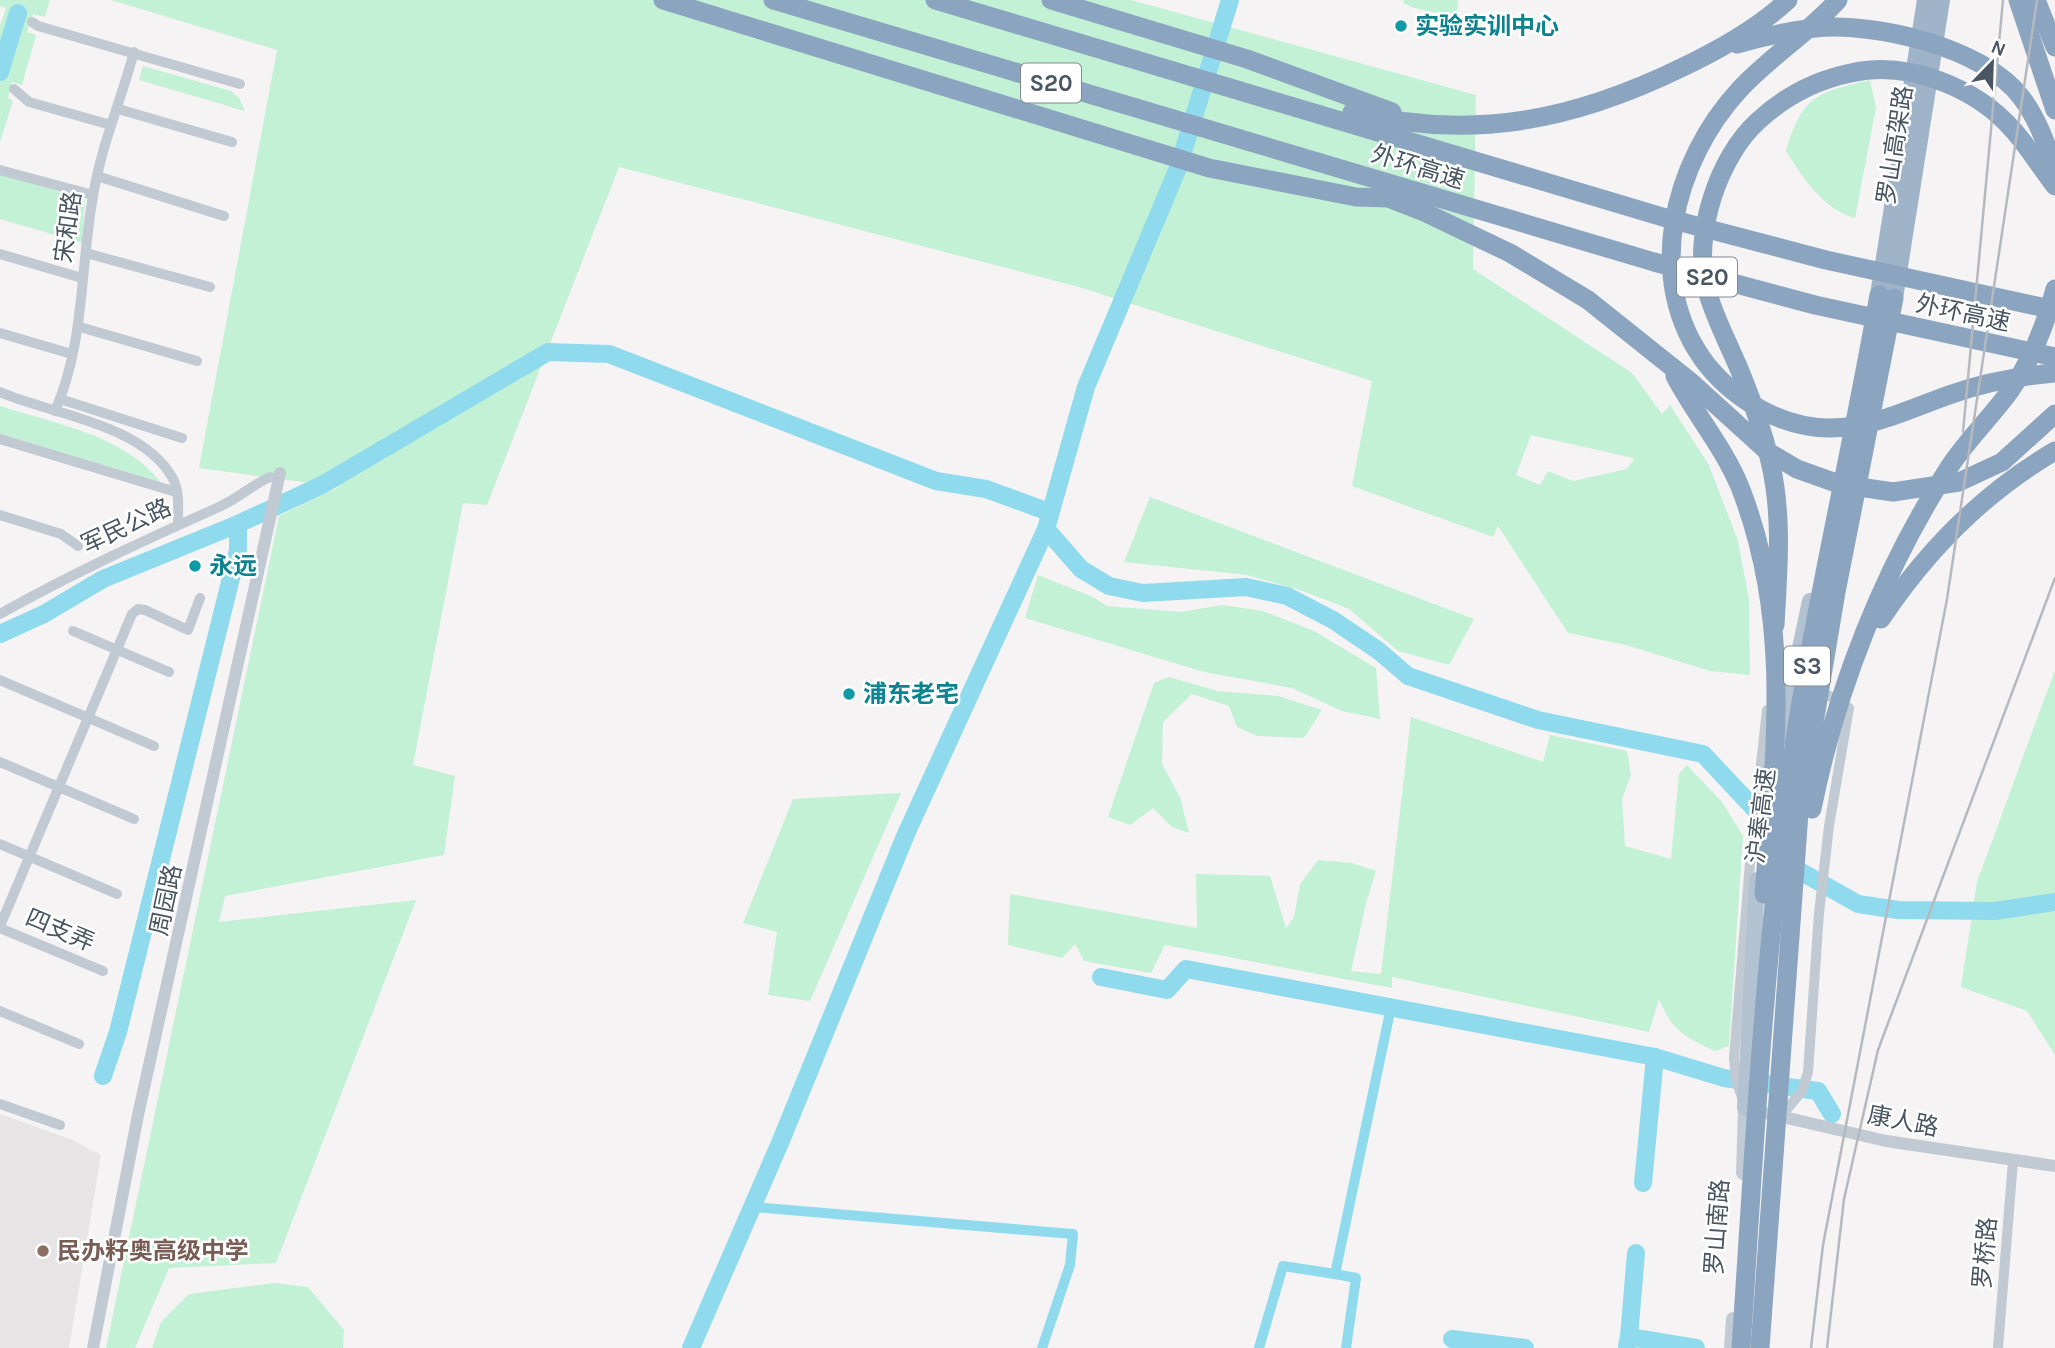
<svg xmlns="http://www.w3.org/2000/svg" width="2055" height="1348" viewBox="0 0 2055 1348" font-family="Karla,'Noto Sans SC',sans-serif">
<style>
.education{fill:#e6e4e5}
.green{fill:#c3f1d5;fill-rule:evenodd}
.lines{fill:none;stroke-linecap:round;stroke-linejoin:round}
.canal{stroke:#90daee;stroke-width:10}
.river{stroke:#90daee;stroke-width:18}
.minor{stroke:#c1cad2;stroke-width:10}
.tertiary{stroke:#c1cad2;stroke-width:12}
.secondary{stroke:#c1cbd6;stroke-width:14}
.primary{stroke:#b3c2d1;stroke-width:16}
.trunk{stroke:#9fb4c9;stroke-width:18}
.motorway{stroke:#8ba5c1;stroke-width:19}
.rail{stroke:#b5b8bd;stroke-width:2.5}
.culture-dot{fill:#0f9aa8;stroke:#fff;stroke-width:2.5}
.education-dot{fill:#8d6e63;stroke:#fff;stroke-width:2.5}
.labels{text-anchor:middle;stroke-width:5;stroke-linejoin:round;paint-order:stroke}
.shield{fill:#fff;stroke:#808990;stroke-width:2}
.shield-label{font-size:23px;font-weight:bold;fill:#4a5661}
.culture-label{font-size:24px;font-weight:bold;fill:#0d838f;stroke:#fff;text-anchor:start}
.street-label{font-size:24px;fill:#4a5661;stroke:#fff}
.education-label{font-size:24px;font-weight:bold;fill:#785e54;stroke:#fff;text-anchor:start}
</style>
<rect width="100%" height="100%" fill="#f5f3f3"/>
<polygon class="education" points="0,1114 70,1139 101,1155 69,1348 0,1348"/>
<g class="green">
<polygon points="0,0 50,0 45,17 33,14 27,32 36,35 22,85 12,82 8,98 13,101 0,142 0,26 6,8 0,6"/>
<path d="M 111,0 L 1131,0 L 1476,95 L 1473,269 L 1632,373 L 1662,414 L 1670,405 L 1709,465 L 1738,541 L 1749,599 L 1750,675 L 1710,671 L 1626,645 L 1568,633 L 1498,526 L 1493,537 L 1352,486 L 1372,381 L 1079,287 L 619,167 L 487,505 L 463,503 L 413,765 L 455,776 L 444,855 L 225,896 L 219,922 L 416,900 L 276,1263 L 169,1268 L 135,1348 L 106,1348 L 279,516 L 339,487 L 199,468 L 277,50 ZM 1531,435 L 1633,458 L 1634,459 L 1627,469 L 1573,481 L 1548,471 L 1540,485 L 1516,475 Z"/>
<path d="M 1404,0 L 1458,0 L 1457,13 C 1440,14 1418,11 1403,3 Z"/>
<polygon points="143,66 231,91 239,98 245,111 139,80"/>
<path d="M 1870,80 L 1876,108 L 1855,218 C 1822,208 1804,179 1786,151 C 1803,95 1816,93 1870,80 Z"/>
<polygon points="3,173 85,200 82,243 0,219 0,175"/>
<path d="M 0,406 C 52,423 125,435 160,482 L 0,434 Z"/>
<polygon points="1150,497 1474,619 1449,665 1398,651 1349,609 1303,591 1247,575 1124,562"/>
<polygon points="1038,575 1093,597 1107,606 1181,612 1222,605 1263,611 1314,631 1376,668 1380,719 1342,711 1292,688 1204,672 1025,618"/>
<polygon points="2055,670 2055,1055 2027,1011 1961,987 1977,882"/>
<polygon points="1169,677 1218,691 1278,696 1322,710 1304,738 1257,736 1237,727 1229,706 1192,694 1163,722 1162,764 1180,797 1189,833 1172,827 1153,808 1130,825 1108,817 1154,683"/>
<path d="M 1411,717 L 1543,762 L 1550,735 L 1627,751 L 1631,775 L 1622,799 L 1625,846 L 1671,859 L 1679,774 L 1687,765 L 1722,802 L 1743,836 L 1729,1046 L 1715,1051 C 1685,1037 1672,1031 1659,999 L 1649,1032 L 1392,977 L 1392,988 L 1165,945 L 1151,973 L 1084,961 L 1075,944 L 1062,958 L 1008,945 L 1010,894 L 1197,928 L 1196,874 L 1270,876 L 1286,928 L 1294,917 L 1300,884 L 1318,860 L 1352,863 L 1376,871 L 1366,903 L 1351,971 L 1381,974 Z"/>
<polygon points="901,793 810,1001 768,995 777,932 743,923 793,799"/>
<polygon points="274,1283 308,1287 344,1330 343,1348 152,1348 161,1322 189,1294"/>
</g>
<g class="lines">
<g class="canal">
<polyline points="752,1207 1073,1234 1070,1265 1042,1348"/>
<polyline points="1335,1274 1356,1278 1346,1348"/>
<polyline points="1259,1348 1283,1266 1335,1274 1391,1007"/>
</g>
<g class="river">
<polyline points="0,72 18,13"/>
<polyline points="1046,529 1081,569 1109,586 1143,593 1246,587 1287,596 1333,620 1379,651 1408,676 1538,720 1703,754 1765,820"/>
<polyline points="0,634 44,614 103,579 238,524 322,485 548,352 609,354 936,481 986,489 1049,512"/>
<polyline points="1789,859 1798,870 1858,904 1898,910 1995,911 2055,902"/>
<polyline points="1101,977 1167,990 1186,969 1655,1057 1724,1078 1818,1091 1832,1114"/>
<polyline points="103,1076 118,1032 238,550 238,524"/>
<polyline points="1643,1183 1655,1057"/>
<polyline points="1629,1337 1636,1253"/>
<polyline points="1452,1339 1525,1348"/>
<polyline points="1627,1346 1629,1337 1696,1348"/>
<polyline points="691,1348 780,1143 906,834 1046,529 1086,387 1178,168 1230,0"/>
</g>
<g class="minor">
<polyline points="32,22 38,26 240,84"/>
<polyline points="14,89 29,102 111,125"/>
<polyline points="118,109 232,142"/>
<polyline points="0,170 93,195"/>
<polyline points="97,176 224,216"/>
<polyline points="86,253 210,287"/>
<polyline points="0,254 82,278"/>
<polyline points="80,327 197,361"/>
<polyline points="0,333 72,354"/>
<path d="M 0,392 C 51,414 142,424 172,477 C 180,490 178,510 178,524"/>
<polyline points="60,399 182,438"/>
<path d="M 55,411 C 85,343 80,268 93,196 C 101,147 121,100 134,52"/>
<polyline points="0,439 176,492"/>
<polyline points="0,515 61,534 78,546"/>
<path d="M 0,614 C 71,574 145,540 219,507 C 237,499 252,485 270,477"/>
<polyline points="73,631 169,672"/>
<polyline points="0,680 154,746"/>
<polyline points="0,762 134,819"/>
<polyline points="0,844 117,894"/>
<polyline points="0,926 132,614 138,609 145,610 188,630 200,598"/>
<polyline points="0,928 103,971"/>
<polyline points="0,1011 79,1044"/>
<polyline points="1743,1100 1736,1080 1734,1058 1750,863 1767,710"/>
<polyline points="0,1104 60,1125"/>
<polyline points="1782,1115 1802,1091 1808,1072 1819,913 1829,826 1849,708 1818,689"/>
<polyline points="1998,1348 2013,1161"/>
</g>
<g class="tertiary">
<polyline points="1749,1109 1886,1141 2055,1166"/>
<polyline points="93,1348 138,1115 280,473"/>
</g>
<g class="secondary">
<polyline points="1743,1173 1745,1108"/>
<polyline points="1731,1348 1733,1319"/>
</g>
<g class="primary">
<polyline points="1781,737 1810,601"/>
<polyline points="1745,1108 1757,880"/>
</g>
<g class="trunk">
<polyline points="1879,295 1926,0"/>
<polyline points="1894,298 1941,0"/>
</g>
<g class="motorway">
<polyline points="663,0 1209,168 1356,197 1388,198 1424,212 1510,253 1588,300 1692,383 1768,452 1797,469 1839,484 1893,492 1959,482 2002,462 2055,414"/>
<polyline points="773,0 1654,262 1815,305 2055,357"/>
<polyline points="935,0 1666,218 1826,260 2055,310"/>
<polyline points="1051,0 1247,59 1392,112"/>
<path d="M 1838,0 C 1808,33 1770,57 1740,89 C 1673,161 1642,281 1707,365 C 1736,401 1783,428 1830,428 C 1874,428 1911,408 1952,394 C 1985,382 2020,376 2055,373"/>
<polyline points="2018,0 2055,110"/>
<polyline points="2036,0 2055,47"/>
<path d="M 1737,44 C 1762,37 1789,31 1815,28 C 1875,22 1983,47 2021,97 C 2038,119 2046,144 2055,169"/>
<path d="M 1352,112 C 1471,141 1572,121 1681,68 C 1719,50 1757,29 1788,0"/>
<path d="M 1675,376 C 1695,414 1724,448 1740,487 C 1793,622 1775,754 1764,894"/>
<path d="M 1881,619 C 1927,550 1983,493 2055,451"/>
<path d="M 1775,625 C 1778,571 1783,515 1770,461 C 1763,432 1753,403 1742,376 C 1730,346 1714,318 1706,287 C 1693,235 1718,157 1758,121 C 1784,97 1816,80 1851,73 C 1907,60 1976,87 2014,131 C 2029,148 2041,168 2055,186"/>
<path d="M 1812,809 C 1836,689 1884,568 1950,466 C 1968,439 1991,417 2010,391 C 2032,360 2045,326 2055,289"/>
<path d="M 1741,1348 C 1753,1169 1762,989 1785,810 C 1807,637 1849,467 1879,295"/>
<polyline points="1760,1348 1799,813 1836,592 1894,298"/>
</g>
<g class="rail">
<polyline points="1963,432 2003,0"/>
<polyline points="1811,1348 1823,1245 1947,599 2037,0"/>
<polyline points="1827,1348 1844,1199 1878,1050 2055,578"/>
</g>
</g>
<g class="culture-dot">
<circle cx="1401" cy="26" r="7"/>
<circle cx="195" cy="566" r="7"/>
<circle cx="849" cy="694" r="7"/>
</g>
<circle class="education-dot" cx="43" cy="1251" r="7"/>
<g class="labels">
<g class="shield">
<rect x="1021" y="63.5" width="60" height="39" rx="5"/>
<rect x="1677" y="257.5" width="60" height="39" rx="5"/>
<rect x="1784" y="646.5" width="46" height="39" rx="5"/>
</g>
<g class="shield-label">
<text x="1051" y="91">S20</text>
<text x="1707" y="285">S20</text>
<text x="1807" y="674">S3</text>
</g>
<g class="culture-label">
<text x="1415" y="34">实验实训中心</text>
<text x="209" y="574">永远</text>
<text x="863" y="702">浦东老宅</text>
</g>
<g class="street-label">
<text transform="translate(1895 145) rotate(-81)" y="8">罗山高架路</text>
<text transform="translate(1418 167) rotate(17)" y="8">外环高速</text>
<text transform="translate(68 227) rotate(-82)" y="8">宋和路</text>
<text transform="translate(1963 313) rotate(12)" y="8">外环高速</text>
<text transform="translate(126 526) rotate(-25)" y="8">军民公路</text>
<text transform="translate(1761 816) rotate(-83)" y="8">沪奉高速</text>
<text transform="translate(166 900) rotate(-78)" y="8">周园路</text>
<text transform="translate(60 930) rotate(23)" y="8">四支弄</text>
<text transform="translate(1903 1121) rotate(11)" y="8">康人路</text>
<text transform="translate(1717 1227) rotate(-86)" y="8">罗山南路</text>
<text transform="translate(1985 1253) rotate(-85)" y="8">罗桥路</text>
</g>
<g class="education-label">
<text x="57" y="1259">民办籽奥高级中学</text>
</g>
</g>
<g transform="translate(1992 63) rotate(23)" stroke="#ffffff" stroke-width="5" paint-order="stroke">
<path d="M0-5L12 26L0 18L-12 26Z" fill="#4a5661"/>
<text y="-10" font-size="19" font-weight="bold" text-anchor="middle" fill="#4a5661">N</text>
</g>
</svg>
